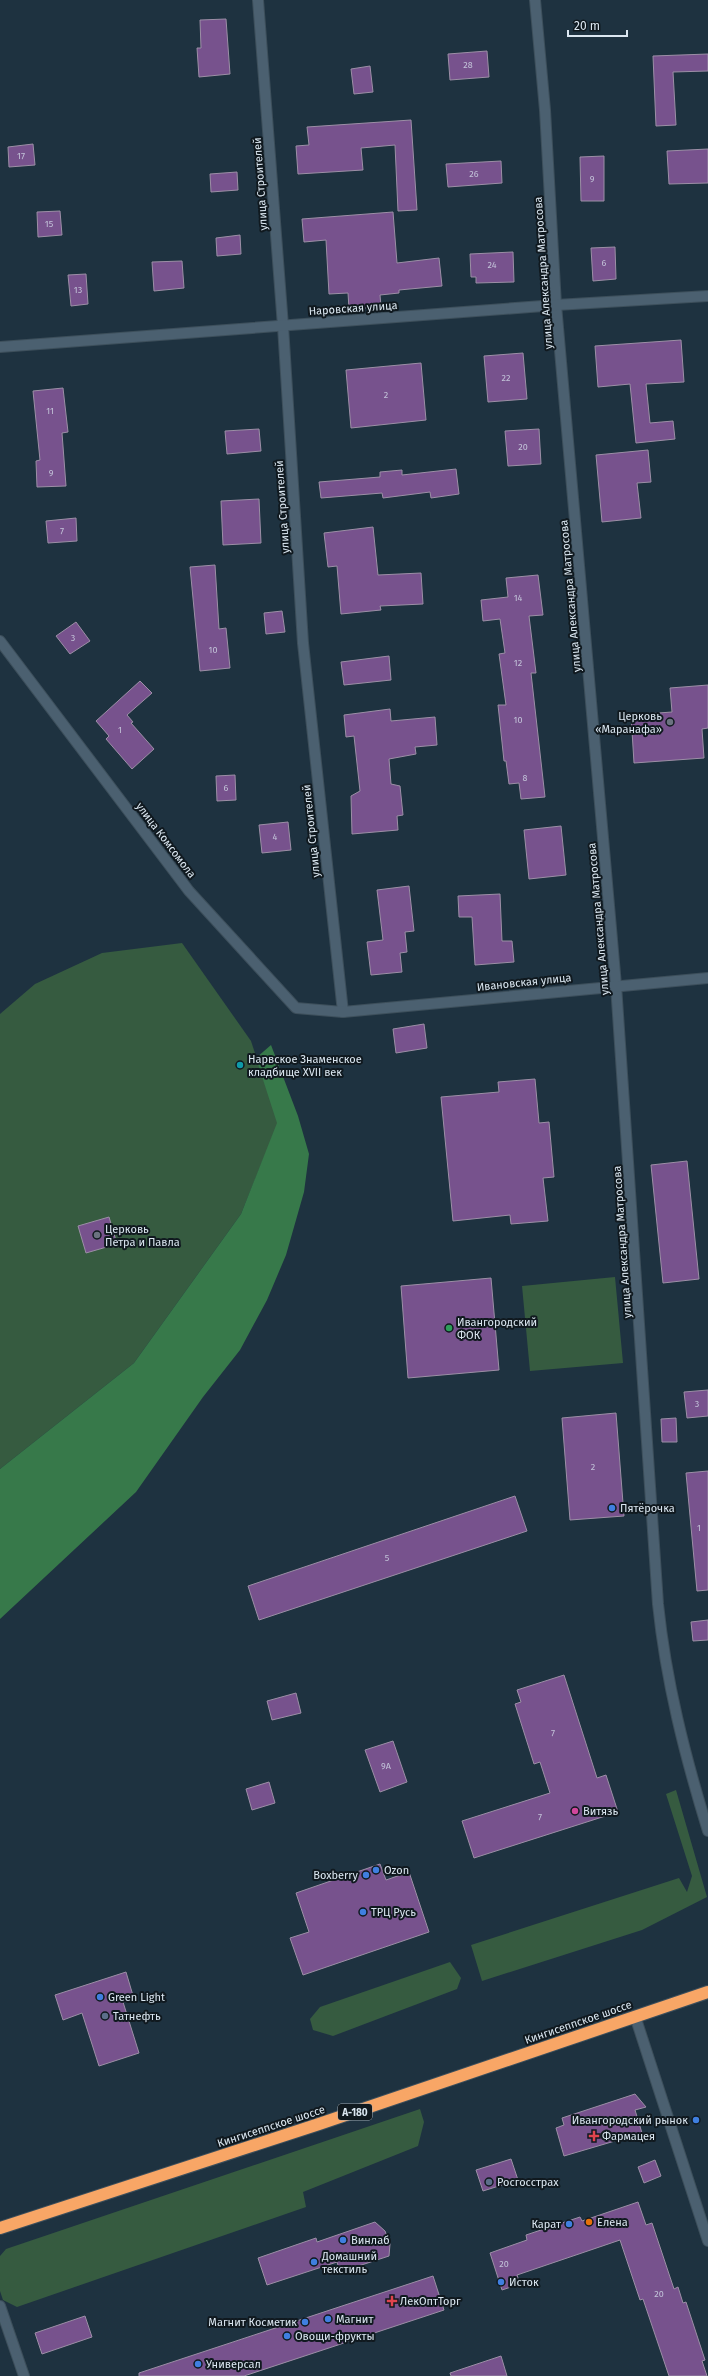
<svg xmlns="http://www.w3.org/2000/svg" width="708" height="2376" viewBox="0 0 708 2376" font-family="'Fira Sans',sans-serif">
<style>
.green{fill:#365b40}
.forest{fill:#37794a}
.building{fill:#77528d;stroke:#9c8fa6}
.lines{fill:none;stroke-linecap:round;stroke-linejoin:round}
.street-casing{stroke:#3d4f5b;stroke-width:12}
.highway-casing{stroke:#3d4f5b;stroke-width:14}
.street{stroke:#4b6070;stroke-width:10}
.highway{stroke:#f8a666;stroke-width:12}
.worship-dot{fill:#6b7280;stroke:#10191f;stroke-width:1.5}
.culture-dot{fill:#0f9aa8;stroke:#10191f;stroke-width:1.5}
.leisure-dot{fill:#2e9e5b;stroke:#10191f;stroke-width:1.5}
.shop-dot{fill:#3f7fe0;stroke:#10191f;stroke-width:1.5}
.hotel-dot{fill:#d1479c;stroke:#10191f;stroke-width:1.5}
.service-dot{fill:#5c6f8a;stroke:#10191f;stroke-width:1.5}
.health-dot{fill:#e0444e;stroke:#10191f;stroke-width:1.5}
.food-dot{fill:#e8710a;stroke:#10191f;stroke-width:1.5}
.labels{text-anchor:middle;stroke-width:4;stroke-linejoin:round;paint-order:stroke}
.number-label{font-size:9px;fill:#c2c2d8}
.shield{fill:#10191f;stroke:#9ea9b2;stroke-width:1}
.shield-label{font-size:10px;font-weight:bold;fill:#dbe7f1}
.street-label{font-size:11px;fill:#dbe7f1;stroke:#10191f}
.poi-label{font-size:11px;fill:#dbe7f1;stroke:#10191f;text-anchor:start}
</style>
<rect width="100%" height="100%" fill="#1e3240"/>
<g class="green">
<polygon points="182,943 251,1041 278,1123 241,1214 134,1363 0,1469 0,1014 35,984 102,953"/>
<polygon points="615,1277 623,1363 530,1371 522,1286"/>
<polygon points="676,1790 707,1897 642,1930 482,1981 471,1945 679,1878 687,1892 692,1876 666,1794"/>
<polygon points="450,1962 461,1978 457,1989 333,2036 313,2030 310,2019 320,2007"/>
<polygon points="420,2109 424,2122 418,2146 303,2192 306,2207 17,2307 3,2300 0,2291 0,2256 6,2249"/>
</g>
<polygon class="forest" points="271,1045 298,1116 309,1154 304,1192 286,1255 267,1300 240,1350 203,1397 136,1492 0,1619 0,1469 134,1363 241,1214 277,1123 256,1058"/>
<g class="building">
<polygon points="226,19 230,74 199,77 197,48 201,48 200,20"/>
<polygon points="487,51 489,77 450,80 448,54"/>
<polygon points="708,54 708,71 673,72 676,125 656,126 653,56"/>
<polygon points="370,66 373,92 354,94 351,69"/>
<polygon points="411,120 417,210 398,211 395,145 361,148 363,170 298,174 296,146 309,145 307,127"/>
<polygon points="33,144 35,165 9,167 8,147"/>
<polygon points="708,149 708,183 669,184 667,151"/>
<polygon points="604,156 604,201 581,201 580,157"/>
<polygon points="501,161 502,183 448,187 446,164"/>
<polygon points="237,172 238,190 211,192 210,174"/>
<polygon points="60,211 62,235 38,237 37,212"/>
<polygon points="393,212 397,263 439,258 442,286 399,290 399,293 380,295 381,307 349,309 348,293 329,294 326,240 304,242 302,219"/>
<polygon points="240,235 241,254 217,256 216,238"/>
<polygon points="615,247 616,279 593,281 591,248"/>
<polygon points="513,252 514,282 476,283 476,277 471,277 470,254"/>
<polygon points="182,261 184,288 154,291 152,262"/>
<polygon points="86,274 88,304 71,306 68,275"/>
<polygon points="681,340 684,382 646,384 650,423 673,421 675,439 636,443 630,384 598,387 595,346"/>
<polygon points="523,353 527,399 488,402 484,356"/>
<polygon points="421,363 426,420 351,428 346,370"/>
<polygon points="63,388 68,432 62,433 66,486 37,487 36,461 40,460 33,391"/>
<polygon points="259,429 261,451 227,454 225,431"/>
<polygon points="539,429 541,464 508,466 505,431"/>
<polygon points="648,450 651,482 637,483 641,518 602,522 596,455"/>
<polygon points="456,469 459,494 431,498 430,492 383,498 382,493 321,498 319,482 380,477 380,472 402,470 402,475"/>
<polygon points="259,499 261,543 223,545 221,501"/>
<polygon points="76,518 77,541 48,543 46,521"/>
<polygon points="373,527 378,575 421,573 423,604 380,606 381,610 341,614 337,566 328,567 324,533"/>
<polygon points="215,565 219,629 226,628 230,668 200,671 190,567"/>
<polygon points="538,575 543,615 529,616 536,673 531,673 545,797 521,799 519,783 509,784 506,761 504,761 498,705 506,705 499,654 505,653 500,619 483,621 481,600 508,597 506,578"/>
<polygon points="282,611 285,632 266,634 264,613"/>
<polygon points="76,622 90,641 70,654 56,636"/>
<polygon points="389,656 391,680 344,685 341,662"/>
<polygon points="140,681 152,693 127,715 133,722 131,723 154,749 132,769 106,739 109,736 96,721"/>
<polygon points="708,685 708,728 702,729 704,758 634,763 631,715 672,712 670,688"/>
<polygon points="390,709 391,721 435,717 437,745 415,747 416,754 389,759 391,784 400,786 403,815 397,816 398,830 352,834 351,796 360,791 354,736 346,737 344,715"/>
<polygon points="235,775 236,800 217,801 216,776"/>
<polygon points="288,822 291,850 262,853 259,825"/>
<polygon points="561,826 566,875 529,879 524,830"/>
<polygon points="409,886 414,931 405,932 407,952 400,953 402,972 371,975 367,942 383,940 377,890"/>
<polygon points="500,894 502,941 512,941 514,962 475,965 472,917 459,917 458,896"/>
<polygon points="424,1024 427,1048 396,1053 393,1029"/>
<polygon points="535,1079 539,1123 549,1122 554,1177 543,1178 548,1221 511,1224 510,1215 453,1221 441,1097 499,1092 498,1082"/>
<polygon points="687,1161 699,1279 663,1283 651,1165"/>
<polygon points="109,1217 117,1244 86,1253 78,1226"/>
<polygon points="491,1278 499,1370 408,1378 401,1286"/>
<polygon points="708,1390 708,1416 687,1418 684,1392"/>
<polygon points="616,1413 624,1516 570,1520 562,1418"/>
<polygon points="676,1418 677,1442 662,1442 661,1419"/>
<polygon points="708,1471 708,1590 697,1591 686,1473"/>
<polygon points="515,1496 527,1531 259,1620 248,1586"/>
<polygon points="708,1620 708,1640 693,1641 691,1622"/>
<polygon points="564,1675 597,1778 606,1775 618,1812 474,1858 462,1821 550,1793 540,1762 534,1764 515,1704 521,1702 517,1690"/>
<polygon points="296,1693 301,1713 272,1720 267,1701"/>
<polygon points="393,1741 407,1782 380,1792 365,1750"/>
<polygon points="269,1782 275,1803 252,1810 246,1789"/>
<polygon points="380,1864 386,1880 409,1872 429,1932 303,1975 290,1938 309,1932 296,1893"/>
<polygon points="126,1972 134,1999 123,2002 139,2053 99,2066 82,2013 63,2020 55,1995"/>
<polygon points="635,2094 646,2107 635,2110 642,2133 564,2156 556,2128 564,2125 562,2118"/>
<polygon points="511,2159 518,2180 483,2191 476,2170"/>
<polygon points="655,2160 661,2176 644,2183 638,2167"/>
<polygon points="638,2202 646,2225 652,2223 674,2289 678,2287 683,2303 686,2302 705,2360 702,2361 707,2376 669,2376 643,2299 640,2300 620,2240 517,2275 520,2284 502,2290 490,2253 527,2240 526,2235 580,2217 582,2221"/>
<polygon points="375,2222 385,2231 390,2244 389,2256 340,2272 337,2262 267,2285 258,2258 316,2238 317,2242"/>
<polygon points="433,2276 444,2310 244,2376 139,2376 139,2373"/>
<polygon points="85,2316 92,2337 42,2354 35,2333"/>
<polygon points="501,2356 507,2376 451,2376 450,2373"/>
</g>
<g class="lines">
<defs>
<g id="street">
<polyline points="258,0 283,326 303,643 343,1012"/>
<path d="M 535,0 L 545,110 L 556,305 L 616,985 L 658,1604 C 666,1682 685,1756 708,1831"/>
<polyline points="0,347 556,305 708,296"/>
<polyline points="0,641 189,891 296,1008 343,1012 708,978"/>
<polyline points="635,2016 708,2241"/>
<polyline points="0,2306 24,2376"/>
</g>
<polyline id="highway" points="0,2228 319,2124 708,1992"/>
</defs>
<use href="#street" class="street-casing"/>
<use href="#highway" class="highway-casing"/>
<use href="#street" class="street"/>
<use href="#highway" class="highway"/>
</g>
<g class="worship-dot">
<circle cx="670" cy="722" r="4"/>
<circle cx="97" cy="1235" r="4"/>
</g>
<circle class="culture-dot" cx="240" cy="1065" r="4"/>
<circle class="leisure-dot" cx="449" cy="1328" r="4"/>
<g class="shop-dot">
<circle cx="612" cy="1508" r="4"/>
<circle cx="376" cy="1870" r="4"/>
<circle cx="366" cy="1875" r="4"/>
<circle cx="363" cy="1912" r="4"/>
<circle cx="100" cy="1997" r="4"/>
<circle cx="696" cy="2120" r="4"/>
<circle cx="569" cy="2224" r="4"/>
<circle cx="343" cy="2240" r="4"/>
<circle cx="314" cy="2262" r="4"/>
<circle cx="501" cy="2282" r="4"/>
<circle cx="328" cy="2319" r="4"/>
<circle cx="305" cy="2322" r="4"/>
<circle cx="287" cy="2336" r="4"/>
<circle cx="198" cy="2364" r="4"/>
</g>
<circle class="hotel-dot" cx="575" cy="1811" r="4"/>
<g class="service-dot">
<circle cx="105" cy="2016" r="4"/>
<circle cx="489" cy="2182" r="4"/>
</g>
<g class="health-dot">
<path d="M592 2130h4v4h4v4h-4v4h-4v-4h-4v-4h4z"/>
<path d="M390 2295h4v4h4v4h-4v4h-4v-4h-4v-4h4z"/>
</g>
<circle class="food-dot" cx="589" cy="2222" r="4"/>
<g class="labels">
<g class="number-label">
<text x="468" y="68">28</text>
<text x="21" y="159">17</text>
<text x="474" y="177">26</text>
<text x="592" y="182">9</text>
<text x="49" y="227">15</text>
<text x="604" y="266">6</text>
<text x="492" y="268">24</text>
<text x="78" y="293">13</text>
<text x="506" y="381">22</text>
<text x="386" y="398">2</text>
<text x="50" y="414">11</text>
<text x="523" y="450">20</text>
<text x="51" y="476">9</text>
<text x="62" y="534">7</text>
<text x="518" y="601">14</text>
<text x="73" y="641">3</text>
<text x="213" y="653">10</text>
<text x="518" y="666">12</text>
<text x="518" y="723">10</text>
<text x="120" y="733">1</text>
<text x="525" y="781">8</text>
<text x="226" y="791">6</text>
<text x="275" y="840">4</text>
<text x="697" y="1407">3</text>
<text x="593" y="1470">2</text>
<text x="699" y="1531">1</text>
<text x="387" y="1561">5</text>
<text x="553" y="1736">7</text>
<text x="386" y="1769">9А</text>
<text x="540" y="1820">7</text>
<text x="504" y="2267">20</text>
<text x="659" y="2297">20</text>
</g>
<rect class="shield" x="338" y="2104" width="34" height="16" rx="3"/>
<g class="shield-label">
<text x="355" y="2116">А-180</text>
</g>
<g class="street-label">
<text transform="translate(260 184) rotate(-94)" y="4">улица Строителей</text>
<text transform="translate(543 273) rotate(-94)" y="4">улица Александра Матросова</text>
<text transform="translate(353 308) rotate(-4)" y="4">Наровская улица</text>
<text transform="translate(282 507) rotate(-94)" y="4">улица Строителей</text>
<text transform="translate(570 596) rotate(-95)" y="4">улица Александра Матросова</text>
<text transform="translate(311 831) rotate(-96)" y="4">улица Строителей</text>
<text transform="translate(166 840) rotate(53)" y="4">улица Комсомола</text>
<text transform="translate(598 919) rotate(-95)" y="4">улица Александра Матросова</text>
<text transform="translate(524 982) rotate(-6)" y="4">Ивановская улица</text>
<text transform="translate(622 1242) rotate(-94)" y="4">улица Александра Матросова</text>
<text transform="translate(578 2022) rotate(-19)" y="4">Кингисеппское шоссе</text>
<text transform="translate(271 2126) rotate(-18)" y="4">Кингисеппское шоссе</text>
</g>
<g class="poi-label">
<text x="662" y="720" text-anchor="end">Церковь<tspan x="662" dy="13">«Маранафа»</tspan></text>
<text x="248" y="1063">Нарвское Знаменское<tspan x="248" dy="13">кладбище XVII век</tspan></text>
<text x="105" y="1233">Церковь<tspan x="105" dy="13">Петра и Павла</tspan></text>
<text x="457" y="1326">Ивангородский<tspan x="457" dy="13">ФОК</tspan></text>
<text x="620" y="1512">Пятёрочка</text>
<text x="583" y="1815">Витязь</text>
<text x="384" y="1874">Ozon</text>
<text x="358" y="1879" text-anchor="end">Boxberry</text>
<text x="371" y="1916">ТРЦ Русь</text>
<text x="108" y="2001">Green Light</text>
<text x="113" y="2020">Татнефть</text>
<text x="688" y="2124" text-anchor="end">Ивангородский рынок</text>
<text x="602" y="2140">Фармацея</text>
<text x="497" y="2186">Росгосстрах</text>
<text x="597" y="2226">Елена</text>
<text x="561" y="2228" text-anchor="end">Карат</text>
<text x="351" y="2244">Винлаб</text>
<text x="322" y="2260">Домашний<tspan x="322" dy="13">текстиль</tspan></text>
<text x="509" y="2286">Исток</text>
<text x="400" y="2305">ЛекОптТорг</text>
<text x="336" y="2323">Магнит</text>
<text x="297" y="2326" text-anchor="end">Магнит Косметик</text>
<text x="295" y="2340">Овощи-фрукты</text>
<text x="206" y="2368">Универсал</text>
</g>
</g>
<path d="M568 30v6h59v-6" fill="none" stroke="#dbe7f1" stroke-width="2"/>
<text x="574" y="30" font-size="12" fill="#dbe7f1" stroke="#10191f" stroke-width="3" paint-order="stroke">20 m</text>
</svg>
